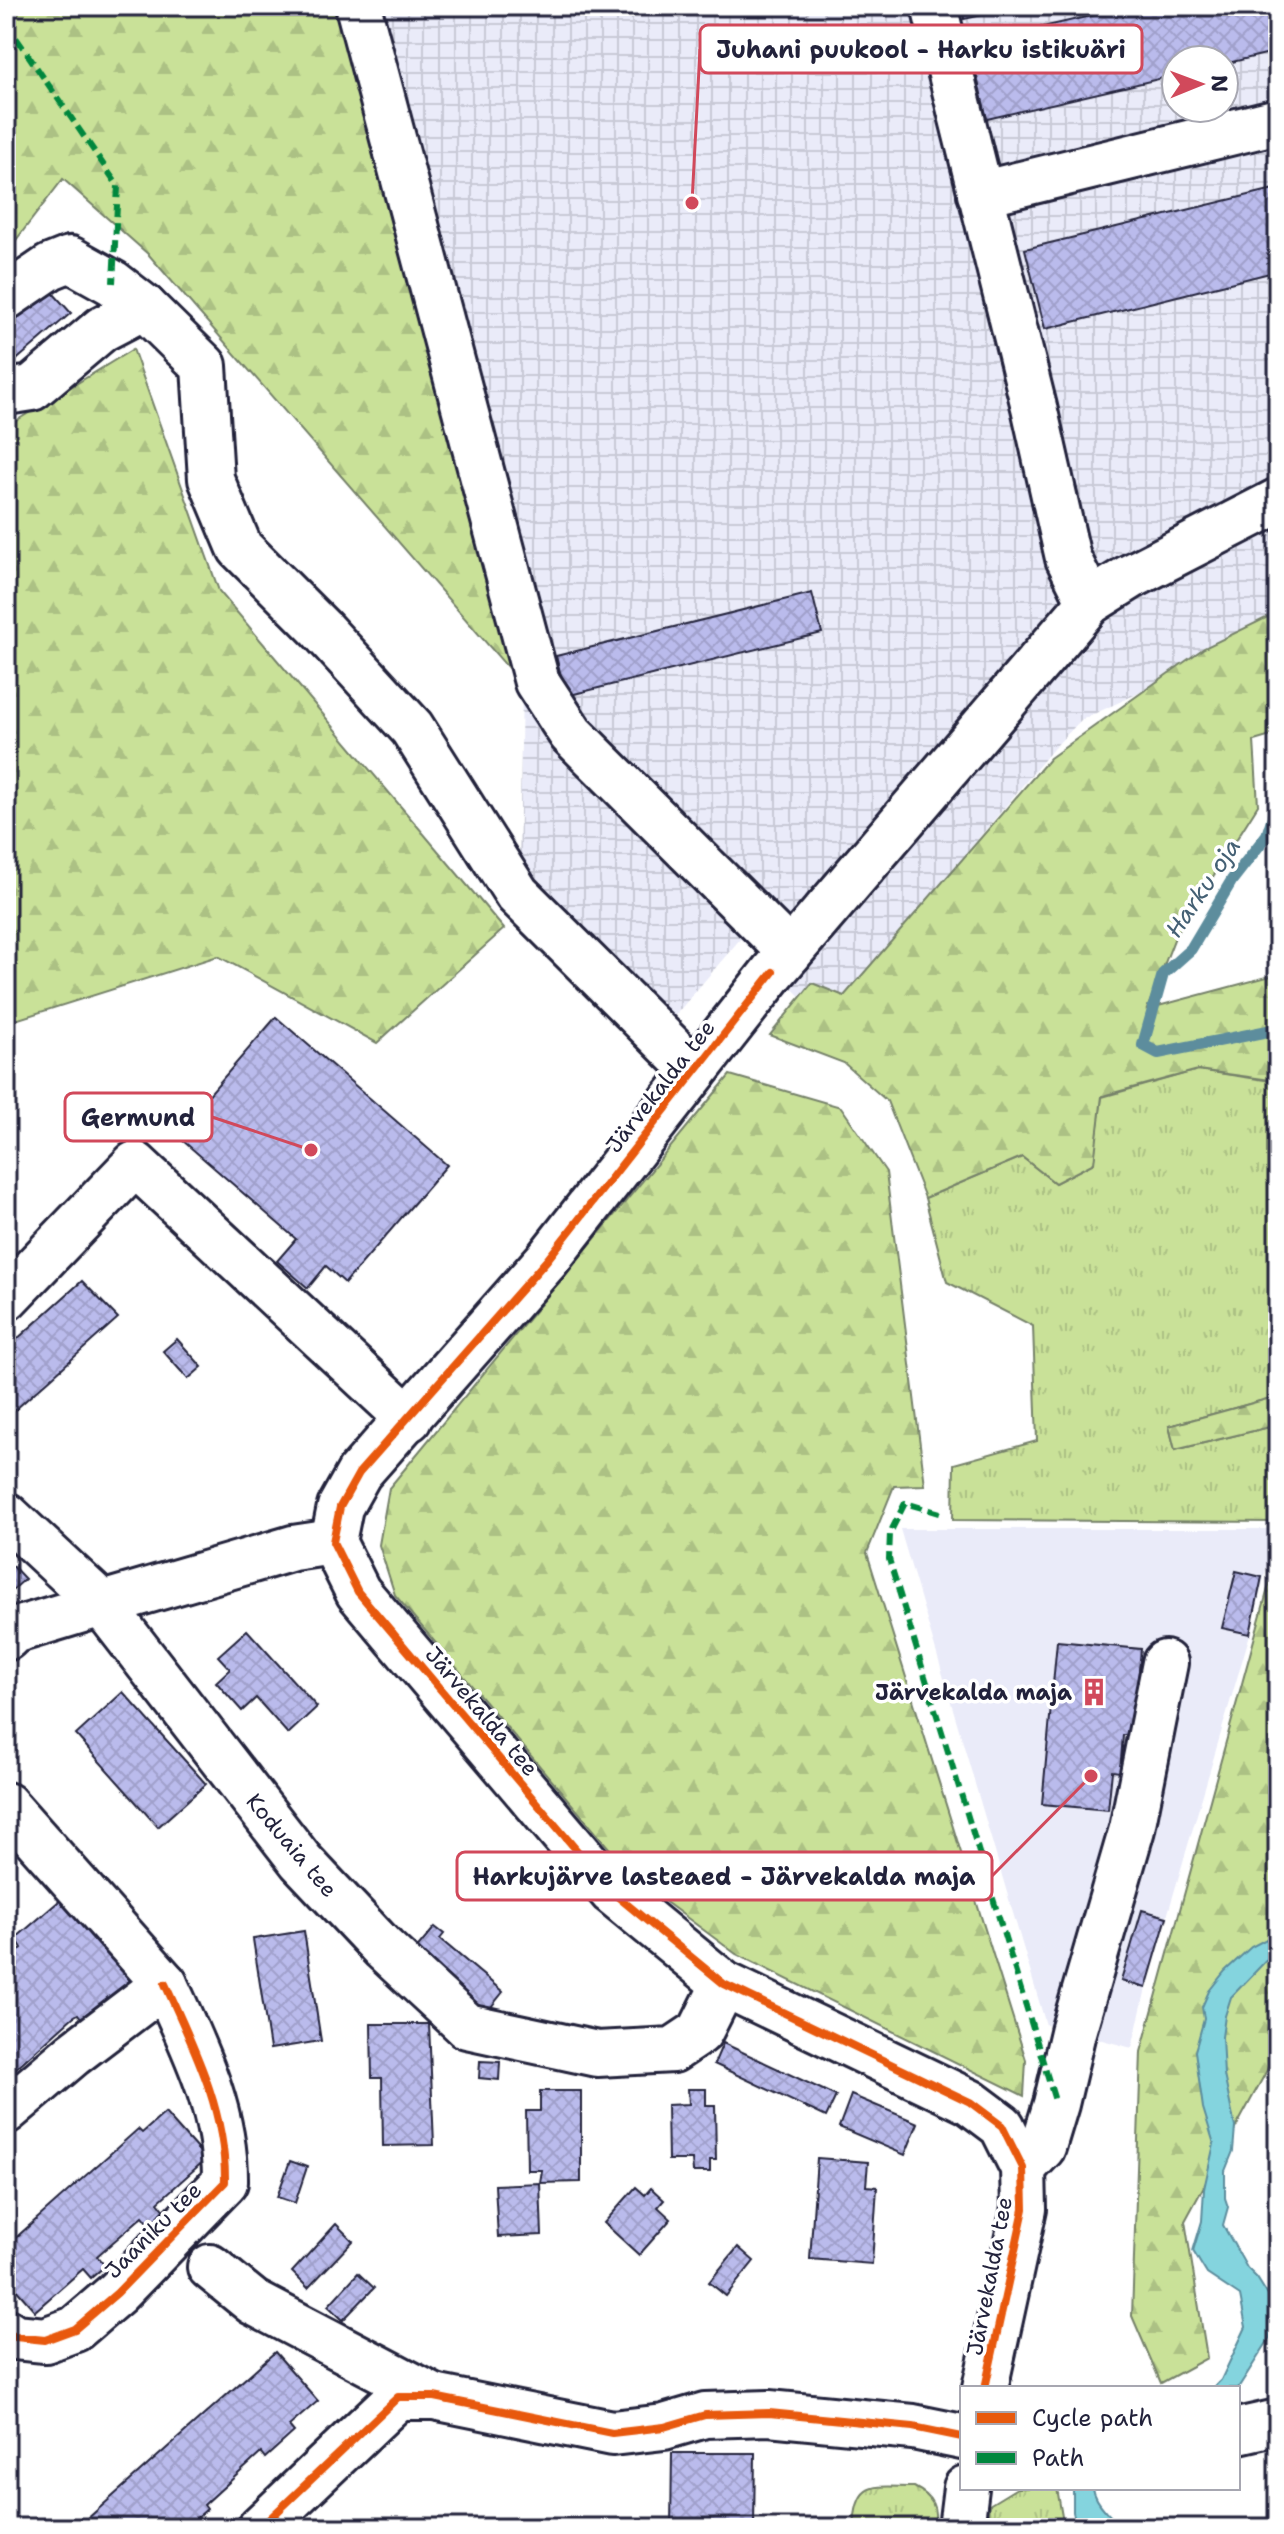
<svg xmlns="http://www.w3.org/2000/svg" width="1284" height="2534" viewBox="0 0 1284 2534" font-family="'Shantell Sans',sans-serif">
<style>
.built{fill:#eaebf9}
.industrial{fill:url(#industrial-grid);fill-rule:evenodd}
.grass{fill:url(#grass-tufts);stroke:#76826a;stroke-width:2}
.forest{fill:url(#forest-firs);stroke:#76826a;stroke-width:2}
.water{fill:#84d4de;stroke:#5d8d9d;stroke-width:2}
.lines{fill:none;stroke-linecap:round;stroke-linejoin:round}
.stream{stroke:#5d8d9d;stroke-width:12}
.building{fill:url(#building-cross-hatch);stroke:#22223b;stroke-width:2}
.minor-casing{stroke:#22223b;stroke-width:50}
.minor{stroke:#fff;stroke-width:44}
.quiet{stroke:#00873e;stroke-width:6;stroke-dasharray:12 6;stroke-linecap:butt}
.cycleway-casing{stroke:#fff;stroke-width:13}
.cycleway{stroke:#e8590c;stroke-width:8}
.labels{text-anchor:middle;stroke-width:7;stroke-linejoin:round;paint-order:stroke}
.street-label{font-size:22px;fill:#22223b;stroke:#fff}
.poi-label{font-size:22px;font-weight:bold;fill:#22223b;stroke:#fff;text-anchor:end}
.water-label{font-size:24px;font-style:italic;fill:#446074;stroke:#fff}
.leader{fill:none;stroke:#d1495b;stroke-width:3}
.callout-dot{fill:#d1495b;stroke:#fff;stroke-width:3}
.callout{fill:#fff;stroke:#d1495b;stroke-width:3}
.callout-label{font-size:24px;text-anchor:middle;font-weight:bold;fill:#22223b}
</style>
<defs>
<pattern id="industrial-grid" width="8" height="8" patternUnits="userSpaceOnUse" patternTransform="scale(2)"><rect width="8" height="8" fill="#eaebf9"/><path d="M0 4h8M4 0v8" fill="none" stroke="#c8c9d6"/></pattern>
<pattern id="grass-tufts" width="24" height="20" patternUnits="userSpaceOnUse" patternTransform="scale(2)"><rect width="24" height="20" fill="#c9e198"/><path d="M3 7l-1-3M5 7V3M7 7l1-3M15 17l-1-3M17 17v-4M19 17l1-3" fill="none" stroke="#acc184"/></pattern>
<pattern id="forest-firs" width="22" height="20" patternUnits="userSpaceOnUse" patternTransform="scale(2)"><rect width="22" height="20" fill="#c9e198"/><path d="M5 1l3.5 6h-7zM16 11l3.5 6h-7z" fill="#acc184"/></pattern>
<pattern id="building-cross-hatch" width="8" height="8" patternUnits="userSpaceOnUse" patternTransform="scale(2)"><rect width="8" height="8" fill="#babbec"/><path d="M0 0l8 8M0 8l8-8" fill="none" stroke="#a0a0cb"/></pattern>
</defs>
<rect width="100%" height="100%" fill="#fff"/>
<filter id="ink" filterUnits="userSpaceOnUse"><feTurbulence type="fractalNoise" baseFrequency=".0125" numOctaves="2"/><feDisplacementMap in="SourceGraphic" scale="16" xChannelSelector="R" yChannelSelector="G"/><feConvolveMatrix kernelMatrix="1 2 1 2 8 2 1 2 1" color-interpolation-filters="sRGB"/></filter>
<g filter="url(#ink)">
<polygon class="built" points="900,1529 1276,1529 1250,1634 1146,1988 1132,2048 1046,2025"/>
<path class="industrial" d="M 342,6 L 1278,6 L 1278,628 L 1081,720 L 1053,749 L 826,1022 L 741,938 L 667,1025 L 519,873 L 522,684 ZM 1176,60 L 1224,60 L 1224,108 L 1176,108 Z"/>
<g class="grass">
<polygon points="1198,1070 1278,1082 1278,1396 1169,1426 1175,1450 1278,1425 1278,1522 953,1520 954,1464 1037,1441 1033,1326 947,1282 925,1198 1022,1157 1055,1183 1093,1163 1102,1097"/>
<path d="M 914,2487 C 932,2496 939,2508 933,2528 L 854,2528 C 856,2479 873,2487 914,2487 Z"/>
<polygon points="1017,2488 1057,2488 1064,2528 986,2528 989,2505"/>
</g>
<g class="forest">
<polygon points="6,6 342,6 522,684 149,255 63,179 6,253"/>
<polygon points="133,349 219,591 504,929 377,1043 218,956 6,1023 6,427"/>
<polygon points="1278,612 1278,734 1254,741 1258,805 1175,937 1147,1009 1278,974 1278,1081 1198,1070 1102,1096 1094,1163 1055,1183 1022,1157 925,1198 887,1101 844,1063 770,1035 812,983 844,996 1050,758 1204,648"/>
<polygon points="730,1075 841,1107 886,1172 925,1485 894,1486 867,1553 1026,2060 1024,2096 736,1954 636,1880 395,1595 379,1545 389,1488"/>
<polygon points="1278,1396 1278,1425 1175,1450 1169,1426"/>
<polygon points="1278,1562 1278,2050 1185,2221 1207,2358 1161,2383 1132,2316 1141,2052 1275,1563"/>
</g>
<g class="water">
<polygon points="1278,1933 1278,1948 1231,1997 1225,2016 1222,2037 1224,2075 1235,2127 1233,2151 1225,2171 1225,2198 1228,2207 1223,2225 1247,2268 1257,2278 1274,2305 1270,2338 1238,2388 1213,2388 1221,2380 1246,2327 1240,2296 1207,2274 1193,2251 1202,2221 1204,2189 1214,2144 1203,2108 1195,2051 1204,2019 1202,2007 1209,1991 1225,1971 1251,1947"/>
<path d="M 1073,2488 L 1093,2488 C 1095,2503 1114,2522 1127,2528 L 1077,2528 L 1073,2512 Z"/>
</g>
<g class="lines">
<polyline class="stream" points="1278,801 1267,835 1232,880 1191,949 1163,974 1143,1045 1158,1053 1278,1029"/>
</g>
<g class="building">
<polygon points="962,6 1022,6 964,19"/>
<polygon points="1134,6 1278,6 1278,51 1224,64 1224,60 1176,60 1176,75 987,119 969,44"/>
<polygon points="1278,188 1278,271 1045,329 1025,249"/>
<polygon points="44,283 71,313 6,369 6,317"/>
<polygon points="812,593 822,633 566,696 556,656"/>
<polygon points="276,1017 447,1165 345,1283 326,1266 308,1288 277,1261 296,1239 175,1134"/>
<polygon points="82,1281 118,1318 6,1418 6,1349"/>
<polygon points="177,1339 202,1367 188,1379 163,1351"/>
<polygon points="6,1559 25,1579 6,1596"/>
<polygon points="1236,1571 1262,1577 1250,1634 1222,1628"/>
<polygon points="247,1630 317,1707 288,1734 256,1698 242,1711 216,1682 230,1669 218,1656"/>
<polygon points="1057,1641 1141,1649 1133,1735 1123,1735 1120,1772 1112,1771 1108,1810 1042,1804"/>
<polygon points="123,1692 206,1784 158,1827 76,1735"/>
<polygon points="65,1896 135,1976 84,2022 78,2014 73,2017 6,2077 6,1963 22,1948 16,1938"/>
<polygon points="1142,1910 1167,1917 1146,1988 1121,1981"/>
<polygon points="435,1927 444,1934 440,1939 503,1992 487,2012 414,1952"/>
<polygon points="304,1931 321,2041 270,2049 253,1939"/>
<polygon points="371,2024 429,2024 434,2145 383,2146 382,2078 372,2078"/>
<polygon points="723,2043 836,2096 826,2117 714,2064"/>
<polygon points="480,2061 500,2062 499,2080 479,2078"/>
<polygon points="688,2089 706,2089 706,2105 715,2105 716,2160 710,2160 710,2172 693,2172 692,2160 668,2160 667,2105 689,2104"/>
<polygon points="540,2091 581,2091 581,2182 540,2183 542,2170 527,2170 526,2111 540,2111"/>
<polygon points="851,2095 918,2123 905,2155 839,2127"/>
<polygon points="165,2113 206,2159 158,2202 166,2212 151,2226 143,2216 97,2256 105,2266 91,2278 83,2269 35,2311 6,2278 6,2252 15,2244 12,2241 138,2129 142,2133"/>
<polygon points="817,2158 868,2162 866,2186 877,2187 872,2264 810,2259"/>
<polygon points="290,2161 307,2167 295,2203 277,2197"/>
<polygon points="540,2183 542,2235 498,2237 495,2185"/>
<polygon points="636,2187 645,2195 651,2188 664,2200 658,2207 671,2219 639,2255 604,2223"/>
<polygon points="336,2224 353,2241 308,2288 292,2272"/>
<polygon points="738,2247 754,2261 726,2296 709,2282"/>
<polygon points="358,2273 374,2288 343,2320 328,2306"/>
<polygon points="275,2352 318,2401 289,2426 294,2432 265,2458 261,2453 204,2505 207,2509 185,2528 77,2528"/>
<polygon points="672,2453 755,2453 754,2528 671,2528"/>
</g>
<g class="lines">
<defs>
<g id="minor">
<polyline points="358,6 537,682 571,734 790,952"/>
<polyline points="934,6 1034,407 1068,558 1090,602"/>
<polyline points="980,194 1278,121"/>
<polyline points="6,297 50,267 70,259 113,283 144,307 204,366 211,479 240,548 321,629 412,728 517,894 695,1071"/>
<polyline points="6,392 32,388 102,329 144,307"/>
<polyline points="6,1298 135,1164 409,1419"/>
<polyline points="6,1515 102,1604"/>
<polyline points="333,1542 293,1548 102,1604 301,1861 384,1949 467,2026 597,2054 673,2050 700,2032 724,1984"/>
<polyline points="6,1638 13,1631 102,1604"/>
<polyline points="6,1805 165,1984 73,2054 6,2111"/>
<polyline points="1023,2168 1043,2147 1056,2104 1073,2032 1132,1829 1165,1663"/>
<polyline points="210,2267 253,2302 434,2397"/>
<path d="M 6,2331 L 15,2337 L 45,2340 L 75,2329 L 117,2293 L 225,2182 C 226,2111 194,2048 165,1984"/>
<polyline points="985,2388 1024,2209 1023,2168 1002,2126 970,2102 724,1984 612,1892 358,1592 333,1542 340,1507 359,1473 547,1260 773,972 1090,602 1130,577 1278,501"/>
<polyline points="1238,2431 1278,2422"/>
<polyline points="260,2528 398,2397 434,2397 612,2433 664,2427 705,2415 769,2413 913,2427 962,2437"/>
<polyline points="961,2528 966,2488"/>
</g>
</defs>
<use href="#minor" class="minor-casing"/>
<use href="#minor" class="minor"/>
<g class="quiet">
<polyline points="6,23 118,186 113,283"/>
<polyline points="940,1513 905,1503 890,1533 889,1559 1056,2104"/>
<polyline points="1278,2093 1273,2172 1278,2224"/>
</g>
<defs>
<g id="cycleway">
<polyline points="773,972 547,1260 359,1473 340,1507 333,1542 358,1592 612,1892 724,1984 970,2102 1002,2126 1023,2168 1024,2209 985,2388"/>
<path d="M 6,2331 L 15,2337 L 45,2340 L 75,2329 L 117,2293 L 225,2182 C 226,2111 194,2048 165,1984"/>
<polyline points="260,2528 398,2397 434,2397 612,2433 664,2427 705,2415 769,2413 913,2427 962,2437"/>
</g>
</defs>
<use href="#cycleway" class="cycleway-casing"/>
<use href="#cycleway" class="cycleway"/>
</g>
</g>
<defs>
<symbol id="building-bare" viewBox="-9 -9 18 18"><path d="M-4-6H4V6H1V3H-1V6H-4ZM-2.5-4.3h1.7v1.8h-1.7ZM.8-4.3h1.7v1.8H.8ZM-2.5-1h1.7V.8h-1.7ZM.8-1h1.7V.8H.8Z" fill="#d1495b" stroke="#fff" stroke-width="2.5" paint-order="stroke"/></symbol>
</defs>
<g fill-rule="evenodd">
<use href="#building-bare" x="1074" y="1672" width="40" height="40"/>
</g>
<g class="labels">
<g class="street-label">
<text transform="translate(660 1086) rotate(-52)" y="8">Järvekalda tee</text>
<text transform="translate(482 1711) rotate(50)" y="8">Järvekalda tee</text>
<text transform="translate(292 1845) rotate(50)" y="8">Koduaia tee</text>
<text transform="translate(153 2230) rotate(-45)" y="8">Jaaniku tee</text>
<text transform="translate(989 2276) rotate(-79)" y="8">Järvekalda tee</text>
</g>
<g class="poi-label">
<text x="1072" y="1700">Järvekalda maja</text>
</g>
<g class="water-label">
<text transform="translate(1203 888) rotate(-56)" y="8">Harku oja</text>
</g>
</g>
<path class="leader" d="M692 203L700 49M311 1150L212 1117M1091 1776L992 1876"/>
<g class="callout-dot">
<circle cx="692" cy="203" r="8"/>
<circle cx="311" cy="1150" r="8"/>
<circle cx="1091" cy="1776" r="8"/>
</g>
<g class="callout">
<rect x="700" y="25" width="442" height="48" rx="8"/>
<rect x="65" y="1093" width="147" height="48" rx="8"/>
<rect x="457" y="1852" width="535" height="48" rx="8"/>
</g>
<g class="callout-label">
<text x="921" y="58">Juhani puukool - Harku istikuäri</text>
<text x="138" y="1126">Germund</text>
<text x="724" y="1885">Harkujärve lasteaed - Järvekalda maja</text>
</g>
<rect width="1284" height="2534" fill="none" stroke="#fff" stroke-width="32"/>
<rect x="16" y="16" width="1252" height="2502" fill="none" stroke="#22223b" stroke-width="3" filter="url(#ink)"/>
<rect x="960" y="2386" width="280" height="104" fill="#ffffff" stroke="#a7a7b1" stroke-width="2"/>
<rect x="976" y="2412" width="40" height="12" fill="#e8590c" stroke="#a7a7b1" stroke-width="2"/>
<text x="1032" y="2426" font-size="24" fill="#22223b">Cycle path</text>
<rect x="976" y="2452" width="40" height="12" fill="#00873e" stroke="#a7a7b1" stroke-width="2"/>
<text x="1032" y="2466" font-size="24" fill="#22223b">Path</text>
<g transform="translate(1200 84) rotate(89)"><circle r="38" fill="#ffffff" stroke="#a7a7b1" stroke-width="2"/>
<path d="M0-6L14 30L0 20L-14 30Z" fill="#d1495b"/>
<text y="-12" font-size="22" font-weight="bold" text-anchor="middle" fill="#22223b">N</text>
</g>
</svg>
